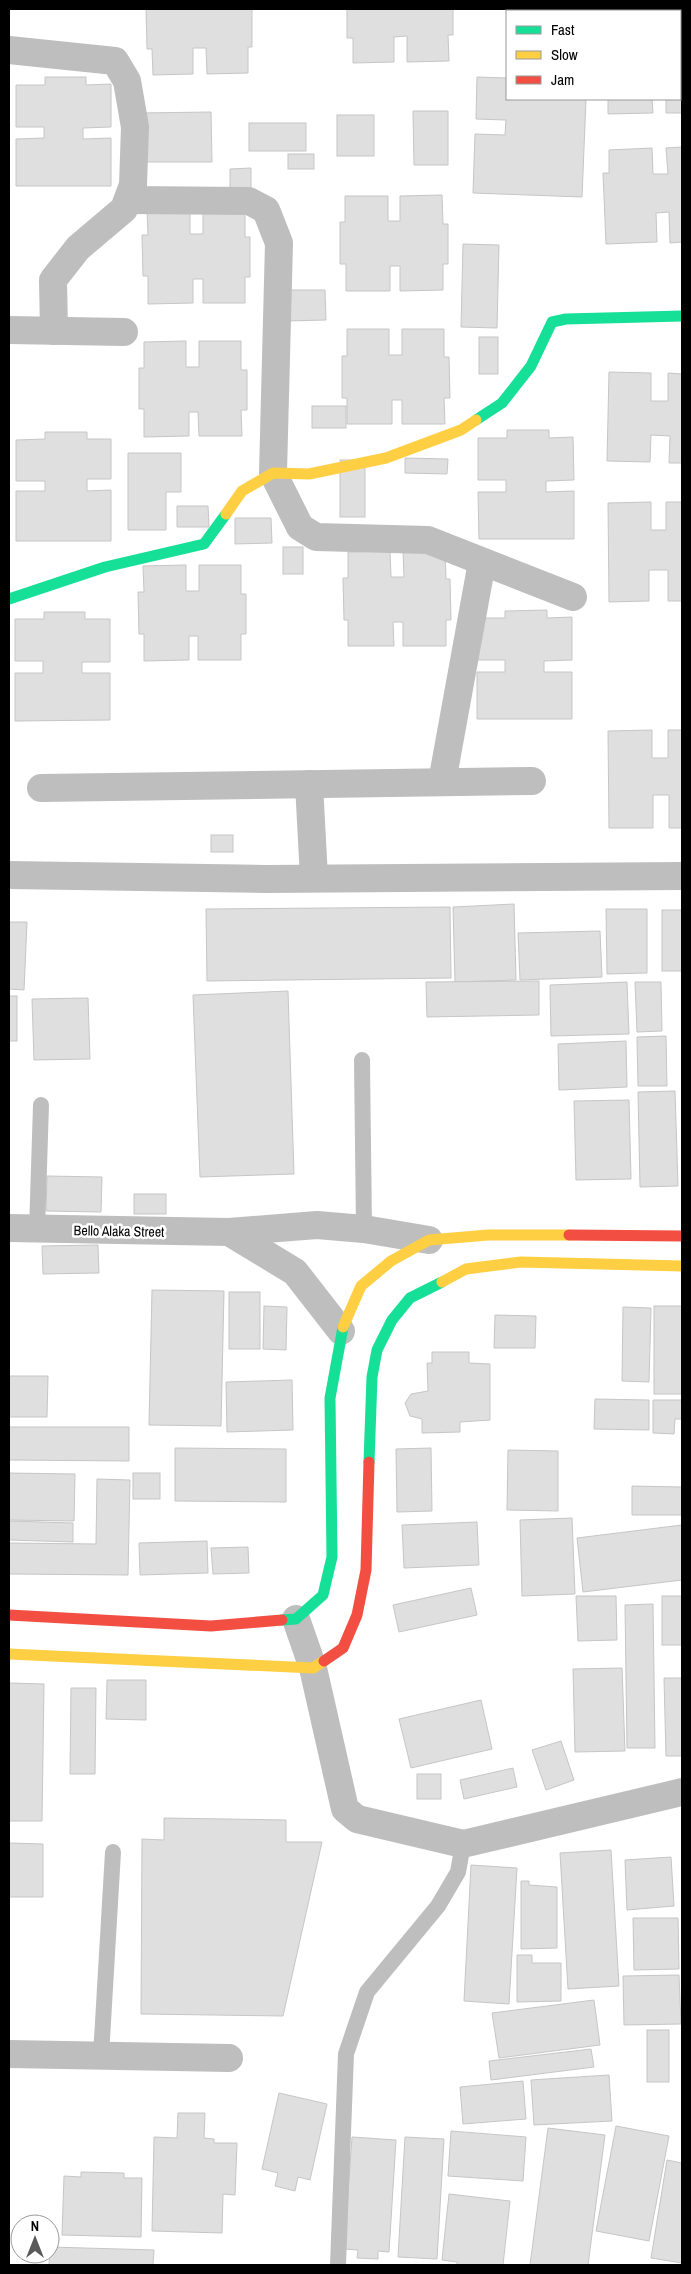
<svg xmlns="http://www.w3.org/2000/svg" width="691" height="2274" viewBox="0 0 691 2274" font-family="'Archivo Narrow',sans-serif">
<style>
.building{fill:#dfdfdf;stroke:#c6c6c6}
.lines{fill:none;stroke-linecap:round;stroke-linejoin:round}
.lane{stroke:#bebebe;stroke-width:16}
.street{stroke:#bebebe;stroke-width:28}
.fast{stroke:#16e098;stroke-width:11}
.slow{stroke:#ffcf43;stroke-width:11}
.jam{stroke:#f24e42;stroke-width:11}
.labels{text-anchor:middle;stroke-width:5;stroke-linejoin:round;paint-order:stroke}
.street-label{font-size:14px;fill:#000;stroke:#fff}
</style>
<rect width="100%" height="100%" fill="#fff"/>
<g class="building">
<polygon points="146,9 252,9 252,47 248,47 248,73 207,74 206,48 193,48 193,74 153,75 152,49 147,49"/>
<polygon points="347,9 453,9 453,35 448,35 449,61 407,62 407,36 394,37 394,62 353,63 353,38 347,38"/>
<polygon points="680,13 682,13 682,113 666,113 666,99 680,99"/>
<polygon points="45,77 86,77 86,85 111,84 111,127 83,128 83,139 111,138 111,186 16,186 16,139 44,138 44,127 16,127 16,85 45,85"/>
<polygon points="477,77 507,78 507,99 586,99 582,197 473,193 475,134 505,135 506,120 476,119"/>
<polygon points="608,99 652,99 653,113 608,114"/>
<polygon points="413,111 448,111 448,165 414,165"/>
<polygon points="211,112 212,162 141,162 140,113"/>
<rect x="337" y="115" width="37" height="41"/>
<rect x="249" y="123" width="57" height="28"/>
<polygon points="682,147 682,242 670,243 669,212 656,213 657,242 606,244 603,173 609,173 609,150 652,148 653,174 668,174 666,148"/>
<rect x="288" y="154" width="26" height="15"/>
<polygon points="251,168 251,191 230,191 230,169"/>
<polygon points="442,195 443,224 448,224 448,264 443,264 443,290 400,291 400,266 390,266 390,291 346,291 346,264 340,264 340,222 345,222 345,196 388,196 388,221 400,221 400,196"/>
<polygon points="190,208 190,234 203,234 203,208 245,208 245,237 250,237 250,277 245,277 245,303 203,303 203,279 193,279 193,303 148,304 148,276 143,276 142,235 148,235 147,209"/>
<polygon points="463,244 499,245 497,328 461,327"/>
<polygon points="285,290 325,290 326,320 285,321"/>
<polygon points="347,329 389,329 389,355 402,355 402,329 444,329 444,357 449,357 450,398 444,398 445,424 402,424 402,400 392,400 392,424 347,424 347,398 342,398 342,356 347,356"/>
<rect x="479" y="337" width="19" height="37"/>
<polygon points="186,341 186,367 199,367 199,341 241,341 241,370 247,370 247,410 241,410 242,436 199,436 198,412 189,412 189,436 144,437 144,409 139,409 139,368 144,368 144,342"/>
<polygon points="609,372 651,373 651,401 668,401 668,373 682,374 682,463 669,463 670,436 651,435 650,462 607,461"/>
<rect x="312" y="406" width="34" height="22"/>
<polygon points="507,430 549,430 549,438 573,437 574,480 546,481 546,492 574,491 574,539 479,539 478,492 506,492 506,480 478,480 478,438 507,438"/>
<polygon points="45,432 87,432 87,439 111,439 111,479 87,479 87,491 111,490 111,541 16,541 16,491 45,491 45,481 16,481 16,440 45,439"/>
<polygon points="128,453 181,453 181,492 166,492 166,530 128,530"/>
<polygon points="405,458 448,459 447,474 405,473"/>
<rect x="340" y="460" width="25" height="57"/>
<polygon points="651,502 651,530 666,530 666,502 682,502 682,601 668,601 668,570 649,570 649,601 609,602 608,503"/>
<polygon points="177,506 208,506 209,527 177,527"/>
<polygon points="235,518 271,518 272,543 235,544"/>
<rect x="283" y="547" width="20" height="27"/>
<polygon points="390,551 391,577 404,577 403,551 445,551 446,579 450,579 451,620 446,620 446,646 403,646 403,622 393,622 394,646 348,646 348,620 344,620 343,578 348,578 348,552"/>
<polygon points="186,565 186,591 199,591 199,565 241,565 241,594 246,594 246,634 241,634 241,660 198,660 198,636 189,636 189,660 144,661 144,634 139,634 138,592 144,592 143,566"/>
<polygon points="547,610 547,618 572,617 572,660 544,661 544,672 572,672 572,719 477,719 477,672 505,672 505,660 477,660 476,618 505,618 505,611"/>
<polygon points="44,612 85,612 85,619 110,619 110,662 82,662 82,673 110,673 110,720 15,721 15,673 43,673 43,661 15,661 15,619 44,619"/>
<polygon points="652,730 652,758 668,758 668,730 682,730 682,828 669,828 669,795 653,795 653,828 609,828 608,731"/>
<rect x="211" y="835" width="22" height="17"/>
<polygon points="514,904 516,980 455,982 453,907"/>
<polygon points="450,907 451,978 207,981 206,909"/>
<polygon points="606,909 647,909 647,973 607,974"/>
<rect x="662" y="910" width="20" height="61"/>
<polygon points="9,922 27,922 24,990 9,989"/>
<polygon points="600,931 602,977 520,980 518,933"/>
<polygon points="539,981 539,1015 427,1017 426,982"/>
<polygon points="627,982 629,1034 551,1036 550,985"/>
<polygon points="635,982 661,982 662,1031 637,1032"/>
<polygon points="288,991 294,1174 200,1177 193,995"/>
<rect x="9" y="996" width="8" height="45"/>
<polygon points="88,998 90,1059 34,1060 32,999"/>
<polygon points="666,1036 667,1086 638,1086 637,1037"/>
<polygon points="626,1041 627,1087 559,1090 558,1044"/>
<polygon points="675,1091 678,1186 640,1187 638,1092"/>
<polygon points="629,1100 631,1179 576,1180 574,1101"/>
<polygon points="47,1176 102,1177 101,1212 46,1211"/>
<rect x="134" y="1194" width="32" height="20"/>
<polygon points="98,1245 99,1273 43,1274 42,1246"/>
<polygon points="152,1290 224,1291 221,1426 149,1425"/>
<rect x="229" y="1292" width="31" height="57"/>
<polygon points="264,1306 287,1307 286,1350 263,1349"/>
<rect x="654" y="1306" width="28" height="88"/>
<polygon points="623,1307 651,1308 649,1382 622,1381"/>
<polygon points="495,1315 536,1316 535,1348 494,1348"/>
<polygon points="432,1352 469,1352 469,1363 490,1364 490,1420 460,1422 460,1432 422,1433 422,1419 410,1416 405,1403 411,1394 428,1391 427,1363 432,1363"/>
<polygon points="9,1376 48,1376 47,1417 9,1417"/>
<polygon points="292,1380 293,1430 227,1432 226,1382"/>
<polygon points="595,1399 649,1400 649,1430 594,1429"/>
<polygon points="653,1400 682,1400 682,1419 675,1419 674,1434 653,1433"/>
<polygon points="9,1427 129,1427 129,1461 9,1460"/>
<polygon points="175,1448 286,1449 286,1502 175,1501"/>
<polygon points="431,1448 432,1511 397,1512 396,1449"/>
<polygon points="508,1450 558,1451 558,1511 507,1510"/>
<polygon points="9,1473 75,1474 74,1521 9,1520"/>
<rect x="133" y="1473" width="27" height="26"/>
<polygon points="97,1479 130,1480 128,1575 9,1574 9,1543 96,1544"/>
<polygon points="632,1486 682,1487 682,1515 632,1515"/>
<polygon points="572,1518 575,1594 522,1596 520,1520"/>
<polygon points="9,1521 73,1523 73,1542 9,1540"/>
<polygon points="477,1522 479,1565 404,1568 402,1525"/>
<polygon points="682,1525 682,1580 583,1592 577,1538"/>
<polygon points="207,1541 208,1573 140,1575 139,1543"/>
<polygon points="248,1547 249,1573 213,1574 211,1548"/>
<polygon points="471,1588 477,1615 399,1632 393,1605"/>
<polygon points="576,1596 616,1596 617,1640 578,1641"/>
<rect x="662" y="1596" width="20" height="49"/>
<polygon points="653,1604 655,1748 627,1748 625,1605"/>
<polygon points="622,1668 625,1751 575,1752 573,1669"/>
<polygon points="664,1678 682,1678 682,1756 666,1756"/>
<polygon points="107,1680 146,1680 146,1720 106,1719"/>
<polygon points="9,1683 44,1684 42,1821 9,1821"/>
<polygon points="71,1688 96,1688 95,1774 70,1774"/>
<polygon points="481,1700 492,1749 411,1768 399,1719"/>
<polygon points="561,1741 574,1780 546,1790 532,1750"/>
<polygon points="513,1768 517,1787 464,1799 460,1780"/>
<rect x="417" y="1774" width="24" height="25"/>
<polygon points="164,1818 286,1820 286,1842 322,1842 283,2016 141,2014 142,1839 164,1840"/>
<polygon points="9,1843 43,1844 43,1897 9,1897"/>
<polygon points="611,1850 619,1986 568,1989 560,1853"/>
<polygon points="671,1857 674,1906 627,1910 625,1860"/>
<polygon points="471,1865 517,1868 509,2004 464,2001"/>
<polygon points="521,1881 529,1881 529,1885 557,1887 557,1948 521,1949"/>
<polygon points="633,1918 678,1918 679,1969 634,1970"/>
<polygon points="517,1955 532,1955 532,1963 561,1963 561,2001 517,2002"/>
<polygon points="679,1975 681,2024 624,2025 623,1976"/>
<polygon points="594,2000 600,2045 499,2058 492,2013"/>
<rect x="647" y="2030" width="22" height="52"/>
<polygon points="591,2049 594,2067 491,2080 489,2061"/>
<polygon points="609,2075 612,2121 534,2125 531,2080"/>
<polygon points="523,2081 526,2119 463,2124 460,2087"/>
<polygon points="279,2093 327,2104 310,2180 298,2177 295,2191 275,2186 278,2173 262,2169"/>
<polygon points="178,2113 205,2113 204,2138 214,2139 214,2143 237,2143 235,2195 223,2194 222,2233 152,2231 154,2137 177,2138"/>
<polygon points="616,2126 669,2136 649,2241 596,2231"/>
<polygon points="548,2128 605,2135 588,2265 530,2265"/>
<polygon points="451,2131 526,2137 523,2181 448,2176"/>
<polygon points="352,2137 396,2140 389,2252 378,2251 378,2259 357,2258 358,2250 344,2249"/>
<polygon points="405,2137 444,2139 437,2259 398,2257"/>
<polygon points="667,2160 682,2163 682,2263 651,2258"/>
<polygon points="81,2172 124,2173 124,2178 142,2178 141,2237 62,2235 64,2176 81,2177"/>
<polygon points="449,2194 510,2201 503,2265 457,2265 457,2262 442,2260"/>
<polygon points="50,2247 154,2250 153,2265 49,2265"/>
</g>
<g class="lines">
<g class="lane">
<polyline points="362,1060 364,1229"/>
<polyline points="37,1230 41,1105"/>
<polyline points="101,2056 113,1852"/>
<polyline points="338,2265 346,2054 367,1992 438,1906 458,1872 463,1844"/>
</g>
<g class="street">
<polyline points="9,50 115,61 127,81 135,127 133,185 124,209 78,248 53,280 54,331"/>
<polyline points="128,200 249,201 266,210 279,243 273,473 300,527 316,537 428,540 573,597"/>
<polyline points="9,330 124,332"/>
<polyline points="442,782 482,562"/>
<polyline points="309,784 314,878"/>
<polyline points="41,788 532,781"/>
<polyline points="9,875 265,879 682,876"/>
<polyline points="9,1228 229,1232 317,1225 364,1229 429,1240"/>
<polyline points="229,1232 295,1272 341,1331"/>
<polyline points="296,1619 313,1668 345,1809 357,1819 463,1844 682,1792"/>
<polyline points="9,2054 229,2058"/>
</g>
<g class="fast">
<polyline points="476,420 502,403 531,366 552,322 566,319 682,316"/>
<polyline points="9,599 105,567 204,544 226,514"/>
<polyline points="369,1462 372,1377 377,1350 392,1320 410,1298 442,1282"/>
<polyline points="282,1620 296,1619 323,1595 332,1557 330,1398 343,1327"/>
</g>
<g class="slow">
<polyline points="226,514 242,491 273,473 309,474 386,458 461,430 476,420"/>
<polyline points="442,1282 466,1269 521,1262 682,1266"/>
<polyline points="343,1327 361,1286 391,1261 429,1240 488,1235 569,1235"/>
<polyline points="9,1654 313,1668 324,1661"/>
</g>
<g class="jam">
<polyline points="569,1235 682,1236"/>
<polyline points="9,1615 211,1626 282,1620"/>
<polyline points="324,1661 343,1648 357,1615 366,1570 369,1462"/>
</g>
</g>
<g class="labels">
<g class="street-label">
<text transform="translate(119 1231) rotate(1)" y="5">Bello Alaka Street</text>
</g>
</g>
<rect width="691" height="2274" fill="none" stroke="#000000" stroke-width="20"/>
<rect x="506" y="10" width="175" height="90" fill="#ffffff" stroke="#999999"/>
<rect x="516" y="26" width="25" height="8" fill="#16e098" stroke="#999999"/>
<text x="551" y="35" font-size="15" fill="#000000">Fast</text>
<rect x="516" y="51" width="25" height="8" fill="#ffcf43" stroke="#999999"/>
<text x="551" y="60" font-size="15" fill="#000000">Slow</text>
<rect x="516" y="76" width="25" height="8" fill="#f24e42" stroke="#999999"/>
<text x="551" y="85" font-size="15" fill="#000000">Jam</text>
<g transform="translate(35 2239)"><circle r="24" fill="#ffffff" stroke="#999999"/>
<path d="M0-4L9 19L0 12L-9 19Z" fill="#595959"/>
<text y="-8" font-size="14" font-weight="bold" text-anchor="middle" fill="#000000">N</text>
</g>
</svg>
